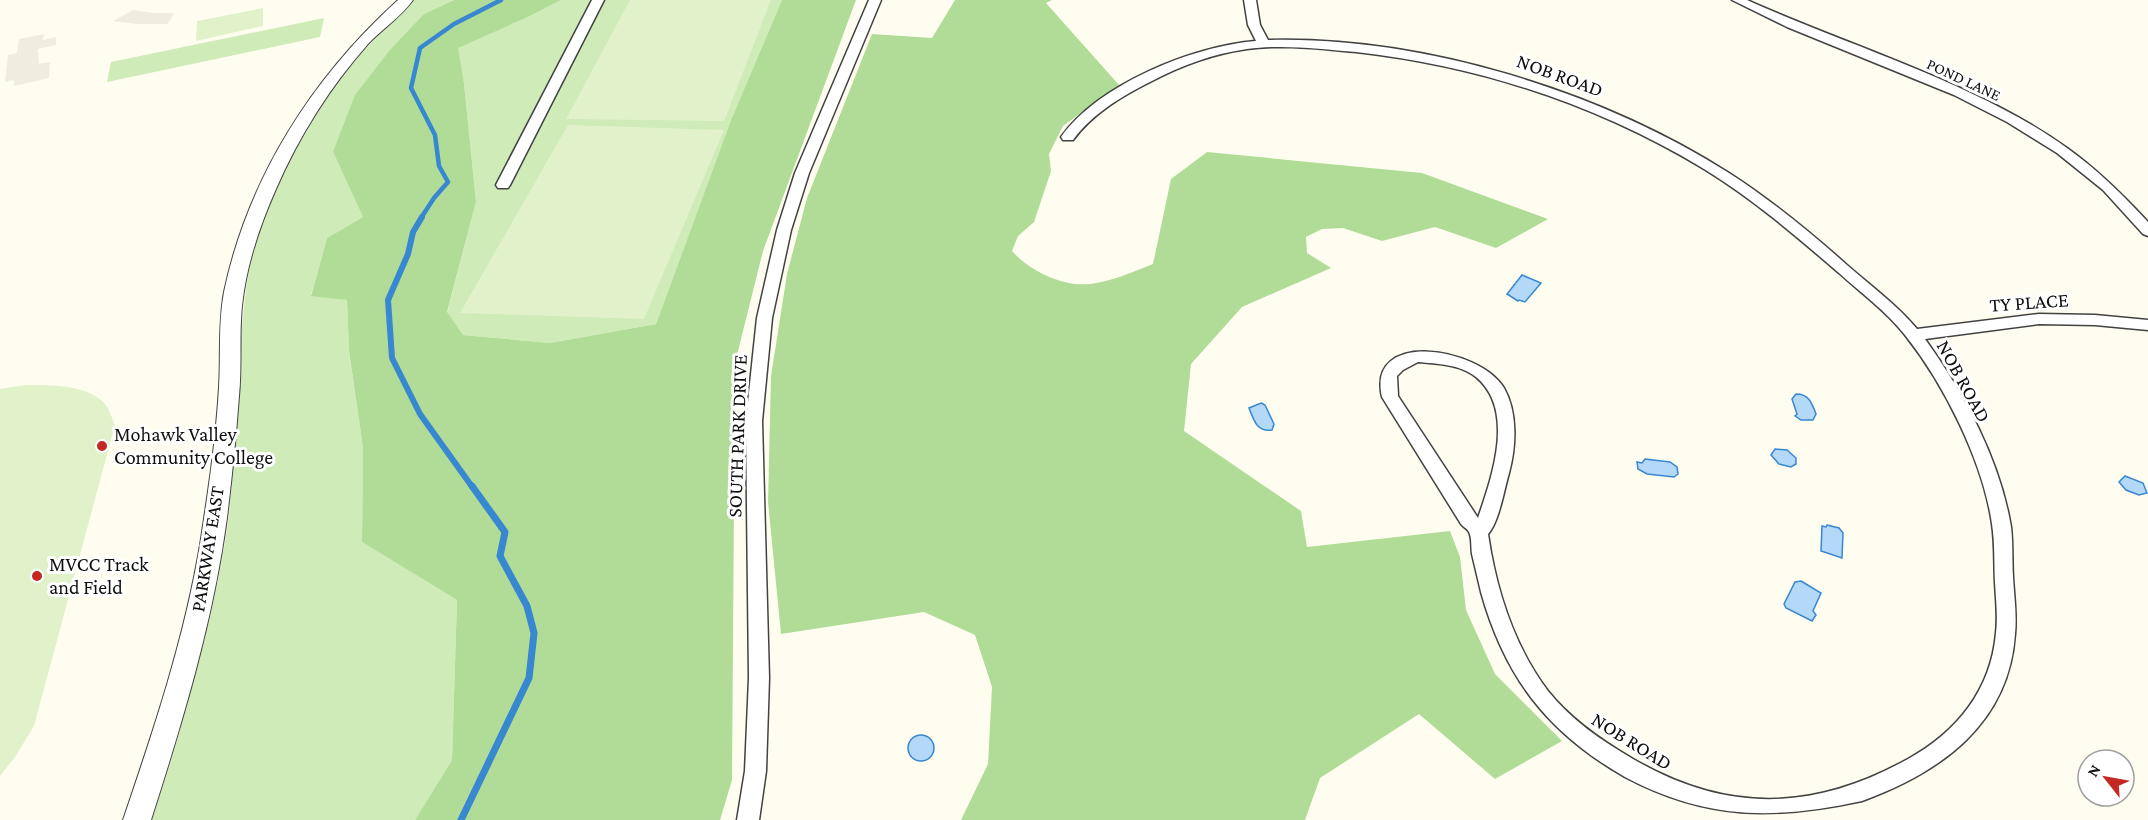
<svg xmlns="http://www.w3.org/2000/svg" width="2148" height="820" viewBox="0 0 2148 820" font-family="'Crimson Pro',serif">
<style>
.green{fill:#ceebb8}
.forest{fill:#b0dc97}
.pitch{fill:#e1f2cb}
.plaza{fill:#f0eddf}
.water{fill:#b3d8f8;stroke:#3887d1;stroke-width:1.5}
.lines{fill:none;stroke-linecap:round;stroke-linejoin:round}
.stream-far2{stroke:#3887d1;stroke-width:4.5}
.stream-far1{stroke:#3887d1;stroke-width:6}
.stream{stroke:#3887d1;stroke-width:7}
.minor-casing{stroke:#424242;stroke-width:3}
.tertiary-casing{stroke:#424242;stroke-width:2}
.minor{fill:#fff;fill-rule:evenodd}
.tertiary{fill:#fff;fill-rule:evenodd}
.poi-dot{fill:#c42822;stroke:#fff;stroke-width:2}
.labels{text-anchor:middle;stroke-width:6;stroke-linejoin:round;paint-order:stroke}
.far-street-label{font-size:16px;fill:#0f0f0f;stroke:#fff}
.street-label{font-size:20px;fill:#0f0f0f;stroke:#fff}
.poi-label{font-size:20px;fill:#0f0f0f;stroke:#fff;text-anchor:start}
</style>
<rect width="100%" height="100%" fill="#fffdf0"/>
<g class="green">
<path d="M 414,0 L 454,0 L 424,14 L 333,152 L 363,217 L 327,238 L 311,295 L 347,300 L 349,352 L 363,448 L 362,542 L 457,600 L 452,760 L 415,820 L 152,820 C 182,727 210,633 226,536 C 238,456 236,376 245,297 C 257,183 331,75 414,0 Z"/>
<polygon points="561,0 782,0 731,120 656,324 550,343 463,335 447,313 476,202 464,83 457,48 530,16"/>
<polygon points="324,18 320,37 107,82 111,62"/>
</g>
<g class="forest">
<polygon points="454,0 561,0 530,16 458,48 464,83 476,202 447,312 463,335 550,343 656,324 731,120 782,0 856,0 763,251 735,363 732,780 720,820 415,820 452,760 457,600 362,542 363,448 349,351 347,300 311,296 327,238 363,217 333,152 355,95 390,50 424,14"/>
<path d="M 955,0 L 1052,0 L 1046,3 L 1119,85 L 1063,126 L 1049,154 L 1051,171 L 1034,222 L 1018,236 L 1012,251 C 1030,271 1063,287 1091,284 C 1112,281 1133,272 1153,264 L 1171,179 L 1207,152 L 1422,173 L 1548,219 L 1496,248 L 1435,227 L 1382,241 L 1343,228 L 1322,229 L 1306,237 L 1307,253 L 1331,268 L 1242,307 L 1191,364 L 1184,431 L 1301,511 L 1307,547 L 1450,531 L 1460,557 L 1466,610 L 1495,674 L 1562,741 L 1495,779 L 1419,714 L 1320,778 L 1305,820 L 961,820 L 988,764 L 992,687 L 975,635 L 924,612 L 781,634 L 768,502 L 771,376 L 787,274 L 807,198 L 872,34 L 932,38 Z"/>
</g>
<g class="pitch">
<polygon points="630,0 771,0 724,121 566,119"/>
<polygon points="263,8 263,26 196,41 197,21"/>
<polygon points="568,125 724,130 644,319 460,313"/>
<path d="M 25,385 C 49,385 88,384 105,404 C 110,410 112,419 115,425 L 34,726 L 15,757 L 0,776 L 0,389 Z"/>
</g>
<g class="plaza">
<polygon points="133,10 153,13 174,13 168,24 136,24 113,21"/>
<polygon points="44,34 43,40 56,37 56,45 38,49 39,64 50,62 49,78 14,86 14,80 5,82 8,55 17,53 19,39"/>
</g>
<g class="water">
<polygon points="1522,275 1541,283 1525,302 1519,300 1518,301 1507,294"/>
<path d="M 1796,394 C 1809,394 1812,403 1816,414 L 1813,420 L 1801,420 L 1795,416 L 1797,414 L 1792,399 Z"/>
<path d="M 1261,403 L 1265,405 L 1274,424 L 1272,430 C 1257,432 1254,421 1249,408 Z"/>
<polygon points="1775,449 1787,450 1796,458 1796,464 1791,467 1779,464 1771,455"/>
<polygon points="1645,459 1670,462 1677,467 1678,474 1674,477 1647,474 1638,469 1637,462 1642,463"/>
<polygon points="2125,476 2143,483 2147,493 2139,495 2126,490 2119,482"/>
<polygon points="1827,525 1839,528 1843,533 1842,558 1821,551 1822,526 1826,527"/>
<polygon points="1801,581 1821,593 1813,611 1816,615 1812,621 1786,608 1784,604 1795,582"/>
<circle cx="921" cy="748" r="13"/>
</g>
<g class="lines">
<polyline class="stream-far2" points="421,218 434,198 448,182 439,166 435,135 411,88 420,48 454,24 501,0"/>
<polyline class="stream-far1" points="422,217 413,232 408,254 388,300 392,358 420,414 473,488"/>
<polyline class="stream" points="461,820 529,678 534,633 527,606 500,556 505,532 472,486"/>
<defs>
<g id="minor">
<polygon points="592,0 604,0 510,185 508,188 498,188 496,185"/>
<polygon points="869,0 881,0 809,173 791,230 772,318 762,421 769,678 766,771 759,820 737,820 745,771 749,678 746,421 757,318 777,230 795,173"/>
<path d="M 1244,0 L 1256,0 L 1260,25 L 1268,40 C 1422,36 1600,91 1729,173 C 1771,200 1810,232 1847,265 C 1871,286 1897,305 1917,329 L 2039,314 L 2095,315 L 2148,320 L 2148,330 L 2095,325 L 2039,324 L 1925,339 C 1964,393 2000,460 2011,527 C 2013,543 2012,561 2013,577 C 2014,596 2017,615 2015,634 C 2009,724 1941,772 1862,801 C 1774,820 1706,820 1625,777 C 1548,733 1505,678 1481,592 C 1478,579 1475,567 1472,554 C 1471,548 1472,537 1469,532 C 1467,528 1463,527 1461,524 L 1382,397 C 1366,329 1479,347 1504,388 C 1518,413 1516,447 1509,473 C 1504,490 1499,522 1488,534 C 1496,589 1514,646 1548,691 C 1571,720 1602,741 1633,759 C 1728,814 1814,811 1908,759 C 1957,732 1991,690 1996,633 C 1998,617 1996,600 1995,583 C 1994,564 1995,543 1992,524 C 1983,461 1944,384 1905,335 C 1886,311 1861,293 1839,273 C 1796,236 1753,199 1704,169 C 1598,105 1480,66 1356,52 C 1320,49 1282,44 1247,49 C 1213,54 1182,65 1152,81 C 1122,96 1093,113 1073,140 L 1063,140 L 1061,137 C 1099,84 1193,46 1256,41 L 1248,25 ZM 1418,362 C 1437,364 1460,364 1476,377 C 1516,410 1492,477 1478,518 L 1398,396 L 1397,376 L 1403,370 Z"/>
<path d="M 1732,0 L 1747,0 C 1849,46 1977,83 2067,148 C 2098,170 2123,195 2148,222 L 2148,236 L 2143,234 L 2103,190 L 2057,153 L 2007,122 L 1954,95 L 1787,27 Z"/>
</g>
<path id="tertiary" d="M 398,0 L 413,0 C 401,17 382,29 368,44 C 330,87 299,136 276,189 C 260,225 246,266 242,306 C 239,336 242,366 239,396 C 236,437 232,477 227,518 C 213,622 183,720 151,820 L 123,820 C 154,729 184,640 200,545 C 208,493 216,440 219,387 C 221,355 218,323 224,292 C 248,178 312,78 398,0 Z"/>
</defs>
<use href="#minor" class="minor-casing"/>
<use href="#tertiary" class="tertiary-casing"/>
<use href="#minor" class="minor"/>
<use href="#tertiary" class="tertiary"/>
</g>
<g class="poi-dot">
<circle cx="102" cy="446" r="6"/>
<circle cx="37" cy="576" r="6"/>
</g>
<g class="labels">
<g class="far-street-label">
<text transform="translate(1964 79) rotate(25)" y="6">POND LANE</text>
</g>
<g class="street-label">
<text transform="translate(1560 75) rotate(20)" y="7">NOB ROAD</text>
<text transform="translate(2029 302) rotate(-4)" y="7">TY PLACE</text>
<text transform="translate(1964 381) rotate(61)" y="7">NOB ROAD</text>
<text transform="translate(737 436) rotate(-88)" y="7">SOUTH PARK DRIVE</text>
<text transform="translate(207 549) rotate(-81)" y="7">PARKWAY EAST</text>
<text transform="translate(1632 741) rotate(32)" y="7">NOB ROAD</text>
</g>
<g class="poi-label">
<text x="114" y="441">Mohawk Valley<tspan x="114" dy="23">Community College</tspan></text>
<text x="49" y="571">MVCC Track<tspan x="49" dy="23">and Field</tspan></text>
</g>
</g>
<g transform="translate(2106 778) rotate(301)"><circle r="28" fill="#ffffff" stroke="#9f9f9f" stroke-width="1.5"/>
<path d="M0-4.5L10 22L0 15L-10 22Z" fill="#c42822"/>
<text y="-9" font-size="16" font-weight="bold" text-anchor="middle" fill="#0f0f0f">N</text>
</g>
</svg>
